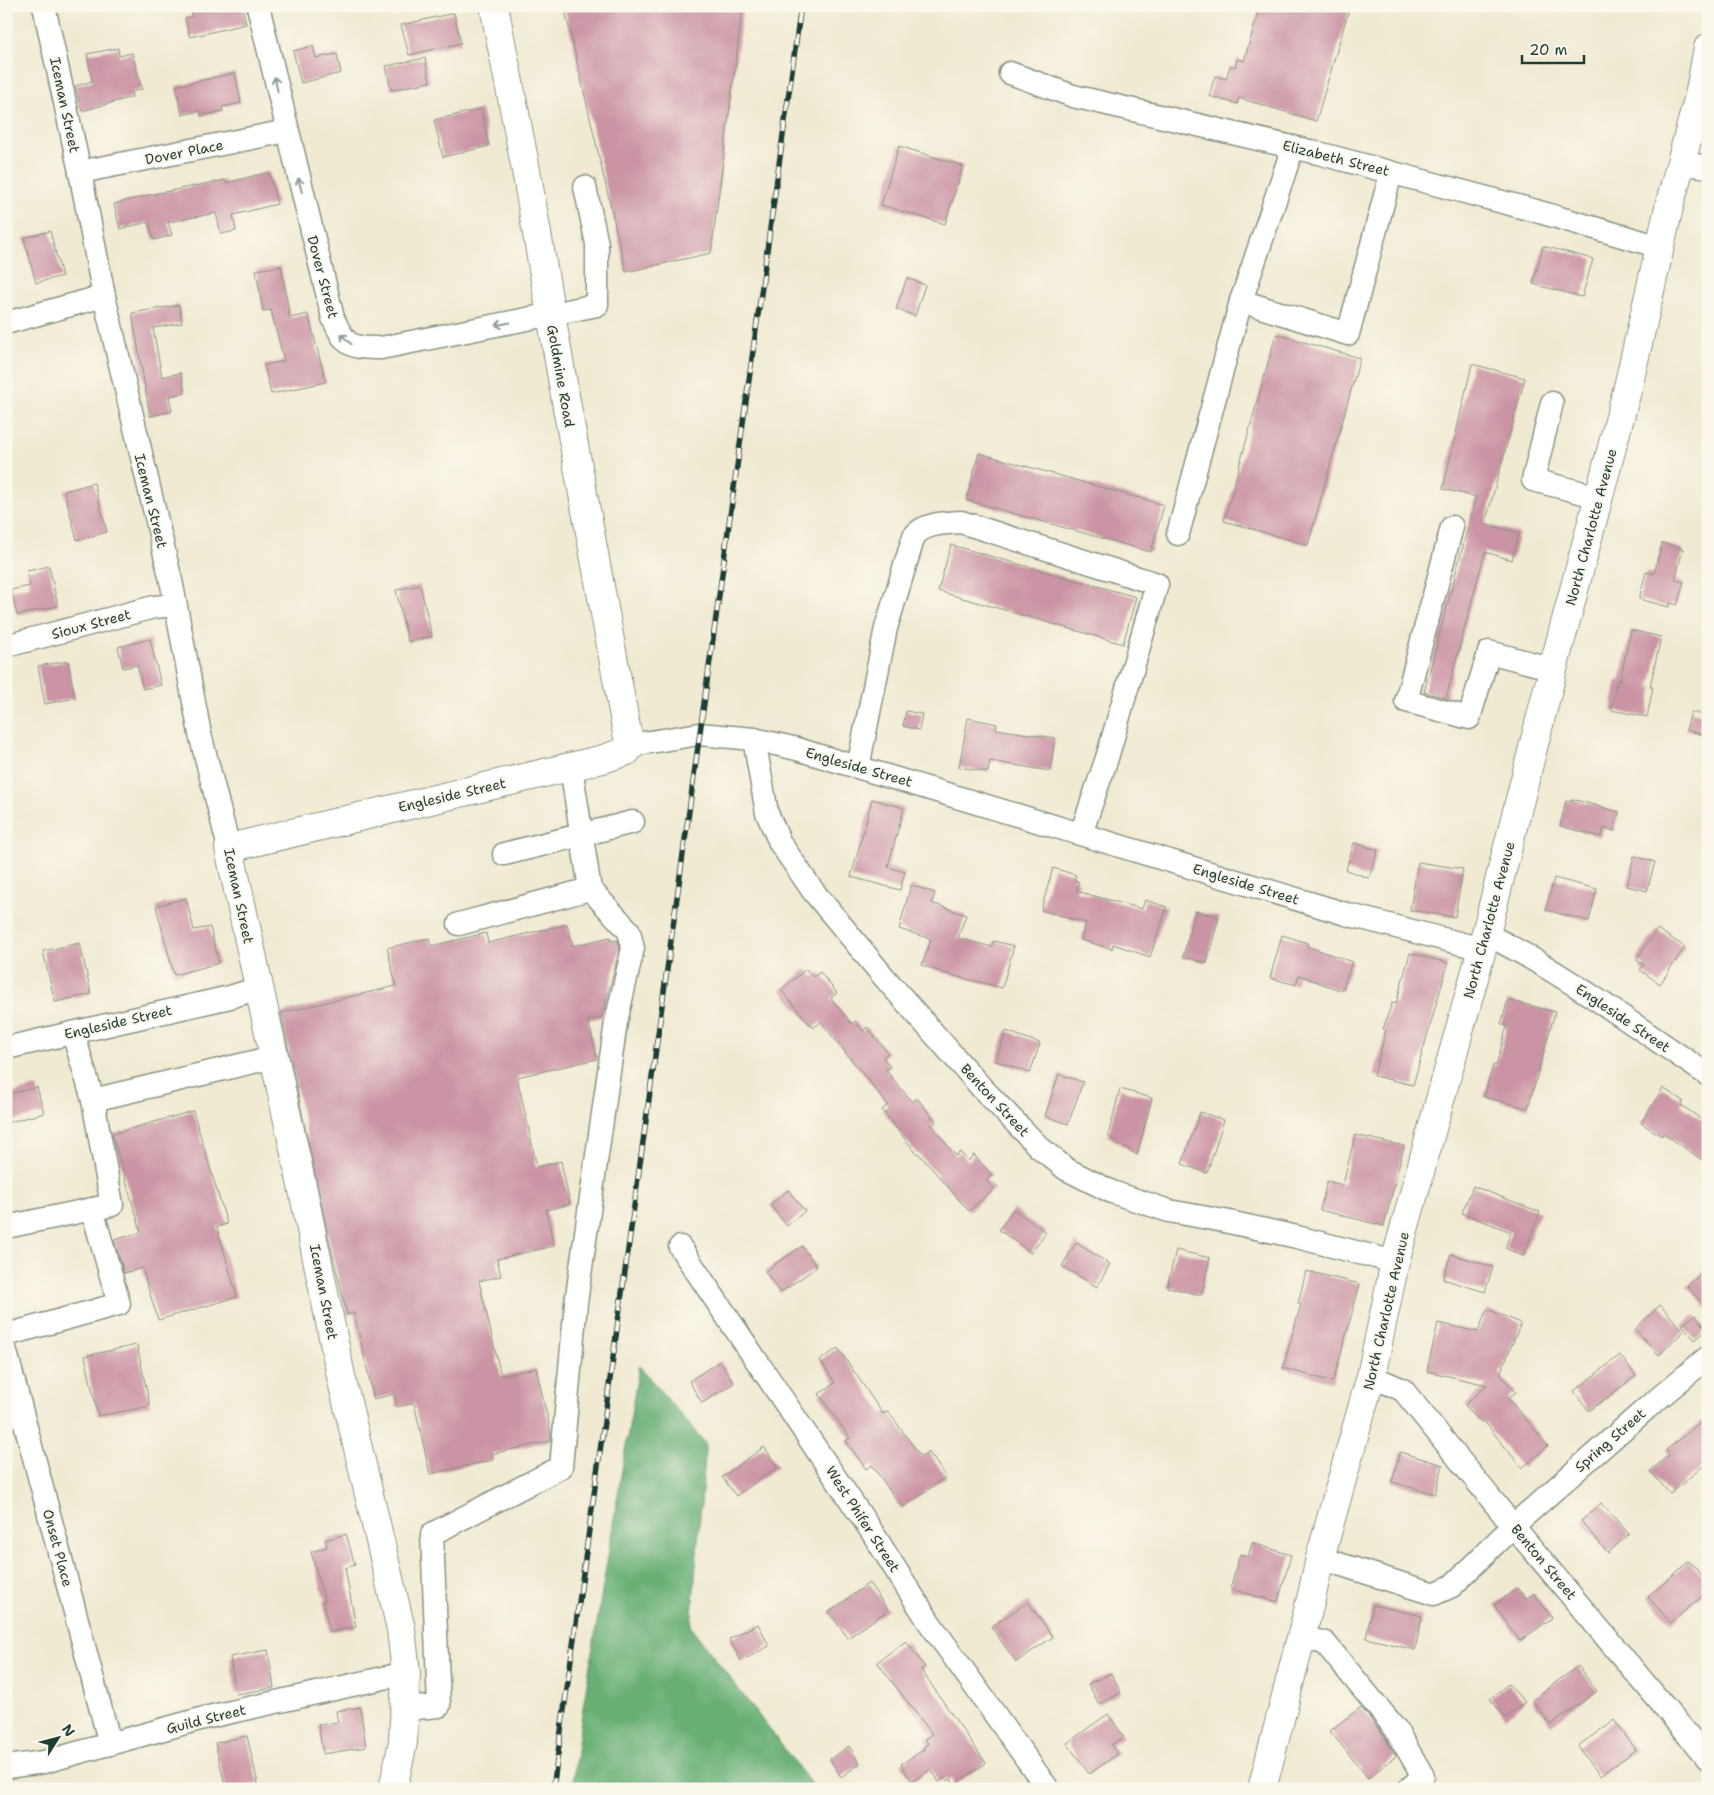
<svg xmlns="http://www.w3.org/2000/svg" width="1714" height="1795" viewBox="0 0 1714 1795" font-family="'Shantell Sans',sans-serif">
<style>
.forest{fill:#67af75;stroke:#437654}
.building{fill:#cb94a4}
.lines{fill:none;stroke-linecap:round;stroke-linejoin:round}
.minor-casing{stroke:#889483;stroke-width:25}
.major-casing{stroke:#889483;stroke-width:30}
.minor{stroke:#fff;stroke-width:22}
.major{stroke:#fff;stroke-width:28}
.rail-casing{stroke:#1f3d34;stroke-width:5.5}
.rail{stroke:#fbf7ec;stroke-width:4;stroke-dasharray:11;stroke-linecap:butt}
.oneway{stroke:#8f9e9a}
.labels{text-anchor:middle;stroke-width:4;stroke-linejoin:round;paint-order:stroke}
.street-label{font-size:14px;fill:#1f3d34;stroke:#fbf7ec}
</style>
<rect width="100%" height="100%" fill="#fbf7ec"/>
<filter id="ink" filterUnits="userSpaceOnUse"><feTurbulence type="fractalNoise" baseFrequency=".02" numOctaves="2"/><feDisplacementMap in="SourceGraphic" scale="10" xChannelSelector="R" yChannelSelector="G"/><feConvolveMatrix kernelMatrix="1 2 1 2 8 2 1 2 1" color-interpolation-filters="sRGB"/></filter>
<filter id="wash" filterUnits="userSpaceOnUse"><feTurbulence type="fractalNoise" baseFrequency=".0096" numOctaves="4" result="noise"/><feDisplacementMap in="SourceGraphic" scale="20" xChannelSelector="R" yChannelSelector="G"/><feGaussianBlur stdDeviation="1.12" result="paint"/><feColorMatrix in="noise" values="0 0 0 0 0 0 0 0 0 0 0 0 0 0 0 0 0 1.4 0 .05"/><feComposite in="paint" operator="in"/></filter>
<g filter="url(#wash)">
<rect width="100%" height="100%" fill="#f0ead2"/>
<polygon class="forest" points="639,1366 706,1444 691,1627 815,1789 572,1789 581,1720"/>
<g id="blocks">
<g class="building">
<polygon points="190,6 242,6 246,24 190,37 185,18 192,16"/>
<polygon points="564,6 743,6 711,253 626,272"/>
<polygon points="1260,6 1350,6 1316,121 1239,98 1237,104 1209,96 1215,76 1226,79 1230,66 1235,67 1237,59 1244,61"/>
<polygon points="454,13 461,43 409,55 401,25"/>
<polygon points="313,46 316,58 337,54 341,73 301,83 293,51"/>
<polygon points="118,48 119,56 132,53 142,89 131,92 132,97 82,111 75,86 92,81 87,54"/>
<polygon points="425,58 430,82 391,90 386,66"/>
<polygon points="235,73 241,103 222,107 223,111 201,116 200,111 182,115 176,86"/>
<polygon points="481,109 489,146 443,157 434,120"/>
<polygon points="899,146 963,166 945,224 881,205"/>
<polygon points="269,172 277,204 233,215 236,231 221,234 216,213 168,222 172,235 154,240 148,222 120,229 114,204 154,194 225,180 226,183"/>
<polygon points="50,231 62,276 36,283 24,238"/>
<polygon points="1543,246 1593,259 1582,297 1533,284"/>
<polygon points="281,266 290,318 308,314 326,382 271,394 264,365 284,361 271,310 263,311 256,270"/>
<polygon points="907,278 925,285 915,316 896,309"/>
<polygon points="179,305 182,323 153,328 162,377 181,373 185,393 169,396 172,411 150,416 132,313"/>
<polygon points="1276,334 1360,358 1308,545 1224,521"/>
<polygon points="1472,364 1525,378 1485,524 1519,533 1512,560 1485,552 1446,698 1424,692 1476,497 1443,489"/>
<polygon points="979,453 1164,505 1151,552 966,500"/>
<polygon points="94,483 107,532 77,540 64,491"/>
<polygon points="1662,543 1683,549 1675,580 1684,582 1677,605 1670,603 1669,607 1639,599 1646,572 1654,574"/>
<polygon points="951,545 1136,597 1123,644 938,591"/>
<polygon points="49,566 58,606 17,615 11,590 30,586 27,571"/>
<polygon points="420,585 432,636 408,642 396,590"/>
<polygon points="1631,630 1661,637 1650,687 1653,687 1647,717 1611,710 1617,680 1620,681"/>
<polygon points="150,639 161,685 143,689 137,665 123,668 118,647"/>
<polygon points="68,661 75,698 45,704 38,666"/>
<polygon points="906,711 922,714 919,730 903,726"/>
<polygon points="1691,712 1708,716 1704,735 1686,730"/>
<polygon points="968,718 997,724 996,729 1055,738 1050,771 990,761 988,772 959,767"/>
<polygon points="872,799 904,808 888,867 905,872 900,890 851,877"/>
<polygon points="1572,799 1619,812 1614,831 1604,828 1601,837 1560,826 1566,801 1571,802"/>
<polygon points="1354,843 1378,850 1369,878 1346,870"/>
<polygon points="1634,856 1655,862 1647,891 1627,886"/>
<polygon points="1418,862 1463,869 1455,917 1410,910"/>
<polygon points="1053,868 1076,875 1074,880 1079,882 1076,891 1142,909 1145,900 1167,907 1150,957 1113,944 1112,949 1081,940 1086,923 1041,910"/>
<polygon points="1554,878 1597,889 1589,921 1546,910"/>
<polygon points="911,885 935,893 932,903 966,915 958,938 992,947 994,941 1014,946 1002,988 944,973 922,965 931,939 899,929"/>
<polygon points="186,898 194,930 210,927 219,963 174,975 156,906"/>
<polygon points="1195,911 1219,917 1207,963 1183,957"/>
<polygon points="567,924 573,946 610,937 611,941 618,940 620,948 602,1017 588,1020 597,1059 517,1077 537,1167 561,1161 570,1204 546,1210 554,1246 497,1259 501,1276 479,1281 501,1376 536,1368 551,1433 550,1441 492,1454 493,1460 430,1474 414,1403 397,1407 394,1394 374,1399 354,1313 347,1315 326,1227 281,1013 396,986 387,948 429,938 431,946 486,933 488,943"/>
<polygon points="1657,929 1685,947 1660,984 1640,970 1644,965 1636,960"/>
<polygon points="1282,935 1308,943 1307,946 1352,962 1342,991 1299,975 1296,985 1270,978"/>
<polygon points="80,943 91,994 55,1002 43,951"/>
<polygon points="1410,953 1448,963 1413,1085 1374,1076 1386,1030 1383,1029 1392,1003 1396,1004"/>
<polygon points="806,969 813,977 820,972 837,993 831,998 852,1024 855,1021 863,1031 867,1027 888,1053 883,1057 890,1067 886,1070 912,1102 917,1098 936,1122 931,1125 956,1156 960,1152 968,1161 974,1155 992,1175 986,1180 994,1189 969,1211 918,1153 917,1154 882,1110 888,1105 821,1022 813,1028 781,990"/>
<polygon points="1508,1000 1555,1012 1528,1108 1484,1097 1493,1065 1496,1066 1507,1026 1501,1024"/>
<polygon points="1006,1031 1040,1043 1030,1073 996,1061"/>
<polygon points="1059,1074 1083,1082 1068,1124 1045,1116"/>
<polygon points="37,1087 44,1113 6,1123 6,1095"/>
<polygon points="1663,1088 1683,1101 1681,1105 1708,1124 1708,1164 1663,1133 1662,1136 1641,1123"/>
<polygon points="1120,1089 1152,1098 1137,1155 1108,1136"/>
<polygon points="193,1111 227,1224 217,1227 237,1297 158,1320 142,1268 124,1273 114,1240 141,1232 112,1134"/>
<polygon points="1200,1112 1224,1120 1207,1173 1182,1164"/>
<polygon points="1355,1135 1404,1146 1384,1226 1320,1210 1327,1181 1343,1185"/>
<polygon points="1473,1186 1540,1212 1523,1256 1505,1248 1511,1232 1462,1213"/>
<polygon points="788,1190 805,1211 787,1226 770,1205"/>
<polygon points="1013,1209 1046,1232 1031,1253 999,1230"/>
<polygon points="1076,1243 1110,1264 1097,1287 1062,1266"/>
<polygon points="802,1246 817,1267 780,1293 765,1271"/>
<polygon points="1176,1250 1210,1258 1201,1295 1167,1287"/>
<polygon points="1451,1254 1493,1267 1485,1292 1443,1279"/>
<polygon points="1708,1268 1708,1310 1687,1286"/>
<polygon points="1306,1271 1360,1284 1333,1382 1283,1368 1301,1304 1298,1304"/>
<polygon points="1660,1305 1684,1331 1659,1355 1635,1329"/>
<polygon points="1487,1309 1521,1323 1500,1374 1516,1392 1508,1398 1548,1446 1522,1468 1484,1421 1481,1423 1465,1405 1487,1385 1427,1371 1438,1323 1478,1332"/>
<polygon points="1695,1315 1707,1330 1695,1340 1682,1325"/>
<polygon points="137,1345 150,1406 98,1416 85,1356"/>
<polygon points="838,1348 883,1414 888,1411 921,1457 929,1452 946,1477 902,1508 872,1465 866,1469 846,1441 850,1438 819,1394 835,1383 820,1360"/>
<polygon points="1620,1355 1636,1376 1589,1411 1574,1391"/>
<polygon points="720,1361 734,1383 702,1403 689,1381"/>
<polygon points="1708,1416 1708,1462 1670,1494 1650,1471 1669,1455 1666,1450"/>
<polygon points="764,1447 778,1467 736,1496 722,1477"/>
<polygon points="1400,1452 1443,1465 1435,1494 1392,1482"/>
<polygon points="1601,1503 1629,1534 1608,1553 1581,1521"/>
<polygon points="346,1534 355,1565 345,1568 356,1627 330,1632 323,1601 325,1601 311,1552 327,1547 325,1540"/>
<polygon points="1252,1543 1291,1555 1278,1602 1230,1589 1240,1554 1248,1557"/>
<polygon points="1689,1561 1708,1582 1708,1591 1671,1623 1648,1597"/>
<polygon points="869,1583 888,1610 848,1638 829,1612"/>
<polygon points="1517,1588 1526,1599 1534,1593 1552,1618 1520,1641 1494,1605"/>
<polygon points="1028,1602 1053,1637 1016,1662 991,1627"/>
<polygon points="1373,1605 1422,1616 1415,1650 1366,1638"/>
<polygon points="758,1624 769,1646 741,1661 729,1639"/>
<polygon points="906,1641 925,1667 921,1670 986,1763 954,1785 951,1779 947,1781 945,1778 939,1782 931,1769 912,1782 901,1764 925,1749 923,1747 928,1744 925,1739 932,1734 877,1662"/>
<polygon points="268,1650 274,1688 236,1694 230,1657"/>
<polygon points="1578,1666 1597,1691 1551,1725 1532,1700"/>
<polygon points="1111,1673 1121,1693 1099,1704 1088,1684"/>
<polygon points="1508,1684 1525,1702 1506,1718 1490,1699"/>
<polygon points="360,1707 366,1747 323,1754 318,1725 338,1722 336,1711"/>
<polygon points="1361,1707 1384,1736 1396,1756 1368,1778 1330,1731"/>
<polygon points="1108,1714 1124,1737 1111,1745 1118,1754 1089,1774 1067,1743"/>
<polygon points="1614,1720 1636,1750 1600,1776 1578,1746"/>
<polygon points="247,1736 258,1784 235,1789 226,1789 215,1743"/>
<polygon points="849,1746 860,1764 841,1777 830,1759"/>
</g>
</g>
</g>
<g filter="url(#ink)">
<use href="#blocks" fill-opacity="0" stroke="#889483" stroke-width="1"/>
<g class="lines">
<defs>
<g id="minor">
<polyline points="44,6 80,172 104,296 172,585 200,734 229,848"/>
<path d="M 258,6 L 333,318 C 346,347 350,348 381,348 L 597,305 L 597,244 L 585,187"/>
<polyline points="1010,73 1073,96 1318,153 1536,211 1660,247"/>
<polyline points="1293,147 1241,301 1348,334 1391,173"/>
<polyline points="1681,163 1708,167"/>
<polyline points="80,172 287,131"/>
<polyline points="6,323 104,296"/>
<polyline points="1552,403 1533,480 1599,497"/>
<polyline points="1452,527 1406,701 1469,718 1489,652 1553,669"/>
<polyline points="1178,534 1241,301"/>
<polyline points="6,646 154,607 175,605"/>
<polyline points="754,739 767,813 780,843 813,891 884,977 981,1087 1039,1147 1066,1169 1112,1192 1169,1211 1224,1221 1297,1237 1395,1262"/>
<polyline points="632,745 699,734 754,739 797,749 1346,914 1482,949"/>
<path d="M 858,767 L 886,628 L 914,536 C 925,523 945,523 961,522 L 1157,584 L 1107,758 L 1081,834"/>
<polyline points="504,854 633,822"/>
<polyline points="459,924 590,889"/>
<path d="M 1486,934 C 1563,972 1636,1027 1708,1075"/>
<polyline points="73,1033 93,1100 274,1057"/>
<polyline points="6,1048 230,997 259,988"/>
<polyline points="6,1227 112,1205 93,1100"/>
<polyline points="680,1247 872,1532 929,1622 1048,1789"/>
<polyline points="6,1335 119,1304 92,1209"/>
<polyline points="6,1352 110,1744"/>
<polyline points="1371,1376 1403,1390 1513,1526 1708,1759"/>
<polyline points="1320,1558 1434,1594 1452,1586 1513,1526 1647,1408 1708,1357"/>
<polyline points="1301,1637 1325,1643 1395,1728 1423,1776 1409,1789"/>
<polyline points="404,1709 439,1706 432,1534 561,1467 576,1303 616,1022 633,948 629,931 590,889 571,767"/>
<polyline points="6,1767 44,1762 204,1718 406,1673"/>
</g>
<g id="major">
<polyline points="393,1789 403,1742 406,1673 401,1629 342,1381 304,1195 229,848 603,759 627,751 632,745 627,733 567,407 526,170 494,6"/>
<polyline points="1262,1789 1311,1599 1320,1558 1371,1376 1395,1262 1482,949 1553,669 1628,387 1670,203 1699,96 1708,48"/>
</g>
</defs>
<use href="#minor" class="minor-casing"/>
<use href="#major" class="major-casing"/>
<use href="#minor" class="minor"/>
<use href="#major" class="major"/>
<defs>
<polyline id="rail" points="553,1789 801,6"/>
</defs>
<use href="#rail" class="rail-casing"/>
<use href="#rail" class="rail"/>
</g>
<defs><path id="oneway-shaft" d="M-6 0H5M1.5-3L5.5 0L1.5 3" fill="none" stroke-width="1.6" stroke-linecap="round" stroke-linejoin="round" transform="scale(1.25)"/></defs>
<g class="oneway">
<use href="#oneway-shaft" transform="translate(276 84) rotate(-103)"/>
<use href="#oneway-shaft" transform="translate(300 185) rotate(-104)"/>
<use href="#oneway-shaft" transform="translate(503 324) rotate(169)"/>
<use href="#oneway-shaft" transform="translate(346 339) rotate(-136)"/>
</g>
</g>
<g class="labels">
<g class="street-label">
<text transform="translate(65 105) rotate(78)" y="5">Iceman Street</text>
<text transform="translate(184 152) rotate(-11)" y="5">Dover Place</text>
<text transform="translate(1336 158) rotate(14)" y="5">Elizabeth Street</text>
<text transform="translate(323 277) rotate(75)" y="5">Dover Street</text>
<text transform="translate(561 376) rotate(80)" y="5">Goldmine Road</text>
<text transform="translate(151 501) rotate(76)" y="5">Iceman Street</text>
<text transform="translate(1591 527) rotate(-75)" y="5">North Charlotte Avenue</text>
<text transform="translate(91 624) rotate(-15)" y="5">Sioux Street</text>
<text transform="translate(859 767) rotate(16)" y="5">Engleside Street</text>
<text transform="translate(452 795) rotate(-13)" y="5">Engleside Street</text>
<text transform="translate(1246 884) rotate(17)" y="5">Engleside Street</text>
<text transform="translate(239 896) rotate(78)" y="5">Iceman Street</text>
<text transform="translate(1489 920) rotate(-75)" y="5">North Charlotte Avenue</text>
<text transform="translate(1623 1018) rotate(34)" y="5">Engleside Street</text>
<text transform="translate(118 1022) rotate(-13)" y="5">Engleside Street</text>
<text transform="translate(995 1100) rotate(47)" y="5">Benton Street</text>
<text transform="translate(324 1292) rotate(79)" y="5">Iceman Street</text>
<text transform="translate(1386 1311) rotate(-77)" y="5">North Charlotte Avenue</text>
<text transform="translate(1610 1440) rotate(-41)" y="5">Spring Street</text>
<text transform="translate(863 1519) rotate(57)" y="5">West Phifer Street</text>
<text transform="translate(58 1548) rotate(75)" y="5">Onset Place</text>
<text transform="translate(1544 1562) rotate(50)" y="5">Benton Street</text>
<text transform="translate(206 1719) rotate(-14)" y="5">Guild Street</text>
</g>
</g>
<rect width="1714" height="1795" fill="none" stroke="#fbf7ec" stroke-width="25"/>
<g transform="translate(58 1738) rotate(54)" stroke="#fbf7ec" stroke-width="4" paint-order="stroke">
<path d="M0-4L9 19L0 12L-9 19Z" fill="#1f3d34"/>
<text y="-8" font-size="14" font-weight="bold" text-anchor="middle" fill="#1f3d34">N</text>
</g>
<path d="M1522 55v8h62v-8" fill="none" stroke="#1f3d34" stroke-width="2.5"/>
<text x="1529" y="55" font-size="15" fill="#1f3d34" stroke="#fbf7ec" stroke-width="4" paint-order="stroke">20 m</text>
</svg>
